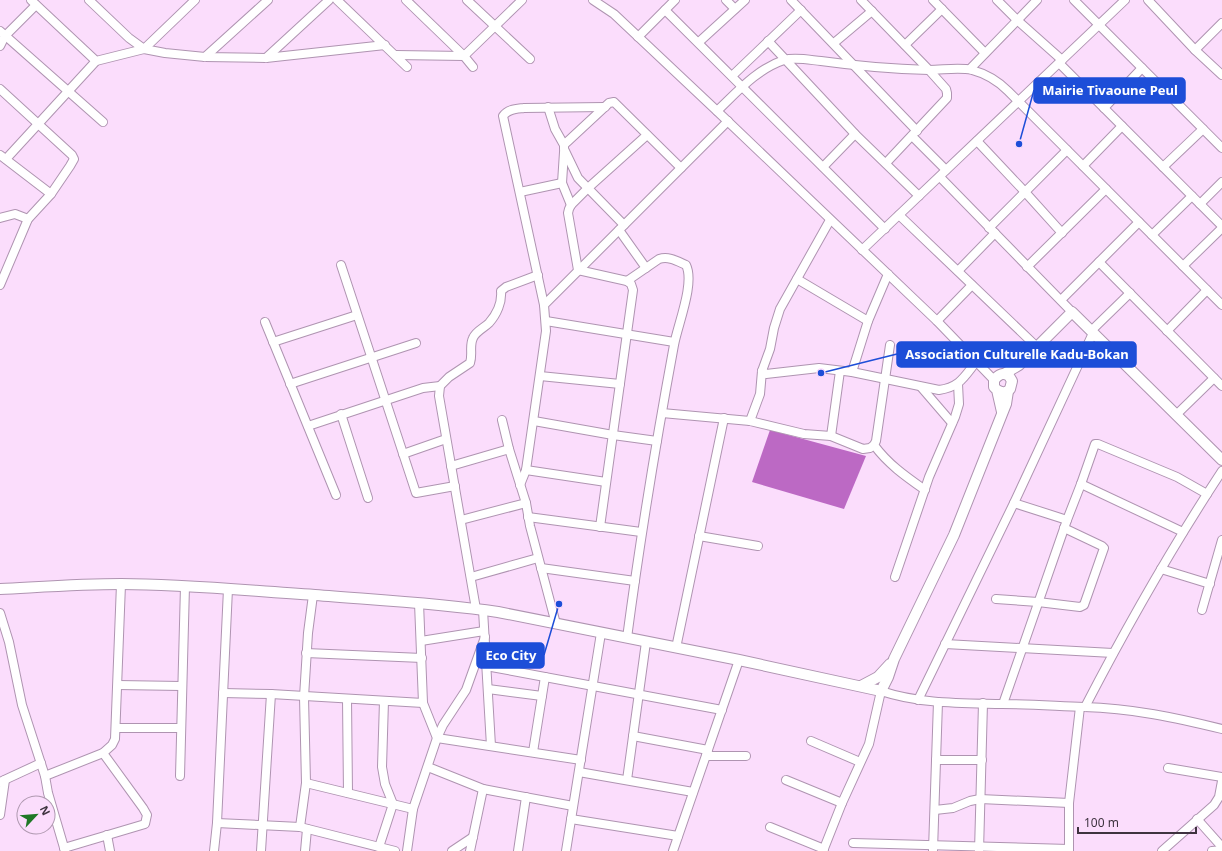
<svg xmlns="http://www.w3.org/2000/svg" width="1222" height="851" viewBox="0 0 1222 851" font-family="'Noto Sans',sans-serif">
<style>
.water{fill:#bc69c4}
.lines{fill:none;stroke-linecap:round;stroke-linejoin:round}
.minor-casing{stroke:#af94b1;stroke-width:10}
.major-casing{stroke:#af94b1;stroke-width:12}
.minor{stroke:#fff;stroke-width:8}
.major{stroke:#fff;stroke-width:10}
.leader{fill:none;stroke:#1d4ed8;stroke-width:1.5}
.callout-dot{fill:#1d4ed8;stroke:#fbddfc;stroke-width:1.5}
.callout{fill:#1d4ed8;stroke:#1d4ed8;stroke-width:1.5}
.callout-label{font-size:13px;text-anchor:middle;font-weight:bold;fill:#fff}
</style>
<rect width="100%" height="100%" fill="#fbddfc"/>
<polygon class="water" points="770,430 866,456 844,509 752,482"/>
<g class="lines">
<defs>
<g id="minor">
<polyline points="31,0 96,61 144,49 195,0"/>
<polyline points="89,0 129,38 144,49 165,53 205,57 266,58 385,45"/>
<polyline points="337,0 407,67"/>
<polyline points="406,0 464,56 473,67"/>
<polyline points="467,0 530,59"/>
<polyline points="593,0 614,14 717,111 937,321 994,380"/>
<polyline points="726,0 735,9"/>
<polyline points="791,0 917,131"/>
<polyline points="861,0 929,70 946,89 947,93 947,98 886,163"/>
<polyline points="933,0 985,53"/>
<polyline points="997,0 1017,20 1062,60"/>
<polyline points="1074,0 1222,148"/>
<polyline points="1148,0 1195,50 1222,75"/>
<polyline points="665,10 885,229"/>
<polyline points="0,31 103,122"/>
<polyline points="638,37 675,0"/>
<polyline points="768,41 855,134 919,196"/>
<polyline points="699,42 745,0"/>
<polyline points="834,43 872,11"/>
<polyline points="905,45 942,9"/>
<polyline points="0,46 5,36 36,5"/>
<polyline points="1195,50 1222,23"/>
<polyline points="396,55 464,56 522,0"/>
<polyline points="205,57 268,0"/>
<polyline points="266,58 329,0"/>
<polyline points="1059,63 1222,226"/>
<polyline points="970,69 1037,0"/>
<polyline points="732,76 801,10"/>
<polyline points="0,89 72,155 74,159 70,166 51,194 28,219 0,285"/>
<polyline points="548,107 555,129 564,145"/>
<polyline points="1104,108 1142,68"/>
<path d="M 717,111 C 738,91 757,69 784,60 C 795,57 810,60 821,61 C 857,66 893,69 929,70 C 943,70 959,67 972,70 C 987,74 997,80 1008,91 L 1222,305"/>
<polyline points="912,136 946,170"/>
<polyline points="977,141 1025,192 1062,233"/>
<polyline points="0,155 51,194"/>
<polyline points="6,159 96,61"/>
<polyline points="1083,166 1122,126"/>
<polyline points="823,167 855,134"/>
<polyline points="1163,167 1203,129"/>
<polyline points="940,177 1072,312"/>
<polyline points="562,183 564,152"/>
<polyline points="520,192 562,183 571,205"/>
<polyline points="1200,204 1222,182"/>
<polyline points="899,215 1037,347"/>
<polyline points="0,218 15,214 28,219"/>
<polyline points="624,225 578,178 564,149 564,145 567,142 609,103 614,102 681,168"/>
<polyline points="989,228 1067,150"/>
<polyline points="619,230 646,268"/>
<polyline points="1152,235 1192,196"/>
<polyline points="862,250 1125,0"/>
<polyline points="1099,262 1222,386"/>
<polyline points="341,265 416,493 455,486"/>
<polyline points="1183,266 1222,228"/>
<polyline points="1027,267 1106,189"/>
<polyline points="958,271 995,233"/>
<polyline points="797,279 868,321"/>
<polyline points="1061,300 1139,222"/>
<path d="M 544,305 L 503,116 C 508,109 516,109 524,108 L 605,107"/>
<polyline points="546,321 674,342"/>
<polyline points="937,321 972,285"/>
<polyline points="265,322 336,495"/>
<polyline points="1091,331 1130,293"/>
<polyline points="1167,331 1207,290"/>
<polyline points="273,342 357,315"/>
<path d="M 762,371 L 766,374 L 819,368 L 852,372 L 939,390 C 960,387 964,377 976,362"/>
<polyline points="852,372 868,321 888,274"/>
<polyline points="540,376 620,384"/>
<polyline points="290,384 416,343"/>
<polyline points="921,387 952,423"/>
<polyline points="662,413 750,421 804,434 831,436 863,449 870,448 874,445 876,441 890,345"/>
<polyline points="341,414 368,498"/>
<polyline points="1176,415 1214,378"/>
<polyline points="502,420 509,449 526,503 530,526 556,624"/>
<polyline points="534,421 613,435 657,441"/>
<polyline points="750,421 760,394 762,371 770,349 774,328 780,309 830,220"/>
<polyline points="308,426 423,388 440,386"/>
<polyline points="831,436 840,371"/>
<path d="M 874,445 C 888,464 905,476 925,490"/>
<polyline points="403,454 446,439"/>
<polyline points="451,466 509,449"/>
<polyline points="526,470 606,482"/>
<polyline points="1081,484 1183,532"/>
<polyline points="520,485 526,470 546,331 544,305 728,121"/>
<polyline points="1014,503 1067,520"/>
<polyline points="528,517 641,532"/>
<polyline points="461,520 526,503"/>
<polyline points="600,527 633,290 631,284 627,281 578,270 568,213 569,209 571,205 588,188 647,135"/>
<polyline points="699,536 758,546"/>
<polyline points="541,568 635,581"/>
<polyline points="1161,569 1210,584"/>
<polyline points="471,577 538,558"/>
<polyline points="895,577 929,477 955,417 959,404 958,384"/>
<polyline points="996,599 1038,602 1080,607 1084,605 1104,548 1102,546 1064,528"/>
<polyline points="419,603 423,703 437,738"/>
<path d="M 476,609 L 439,396 L 440,386 L 449,377 L 470,363 C 473,354 469,346 473,338 C 476,331 484,328 489,323 C 497,314 502,302 501,291 L 506,287 L 538,275"/>
<polyline points="483,610 491,746"/>
<polyline points="1202,610 1222,540"/>
<polyline points="0,613 9,642 22,705 45,776 48,793 65,851"/>
<path d="M 627,638 C 640,540 656,442 674,345 C 678,324 695,283 686,265 C 677,261 669,256 659,259 L 627,281"/>
<polyline points="421,641 484,631"/>
<polyline points="945,644 1113,653"/>
<polyline points="676,648 724,418"/>
<polyline points="306,653 422,658"/>
<polyline points="486,666 722,710"/>
<polyline points="118,685 181,686"/>
<polyline points="488,689 542,696"/>
<polyline points="223,693 271,694 423,703"/>
<polyline points="347,699 348,793"/>
<polyline points="918,700 1014,503 1093,333"/>
<polyline points="1003,704 1067,520 1081,484 1095,444 1098,444 1177,477 1207,494"/>
<path d="M 1085,707 C 1127,626 1172,547 1222,471"/>
<polyline points="117,728 181,728"/>
<polyline points="633,736 708,750"/>
<polyline points="437,738 581,760"/>
<polyline points="811,741 860,762"/>
<polyline points="533,752 545,677"/>
<polyline points="706,756 746,756"/>
<polyline points="936,760 982,760"/>
<polyline points="428,767 483,789 573,806"/>
<polyline points="1168,768 1222,777"/>
<polyline points="579,772 693,792"/>
<polyline points="45,776 103,753 112,745 115,739 121,584"/>
<polyline points="180,776 185,586"/>
<polyline points="627,780 646,642"/>
<polyline points="786,780 842,803"/>
<polyline points="0,782 41,763"/>
<polyline points="306,783 413,809"/>
<polyline points="935,810 953,808 970,801 980,799 1069,803"/>
<polyline points="0,815 5,780"/>
<polyline points="571,819 678,836"/>
<polyline points="1197,819 1222,847"/>
<polyline points="217,823 300,827 395,851"/>
<polyline points="300,827 306,783 304,697 308,633 313,595"/>
<polyline points="770,827 824,849"/>
<polyline points="107,835 110,851"/>
<polyline points="853,843 1069,849"/>
<polyline points="379,847 393,804 385,784 382,767 384,701"/>
<polyline points="64,848 145,824 147,815 143,808 103,753"/>
<polyline points="933,850 938,702"/>
<polyline points="214,851 217,823 228,589"/>
<polyline points="261,851 271,694"/>
<polyline points="305,851 307,829"/>
<polyline points="407,851 413,809 437,738 443,725 466,690 485,637"/>
<polyline points="452,851 473,837"/>
<polyline points="470,851 483,789"/>
<polyline points="518,851 526,797"/>
<polyline points="566,851 601,633"/>
<polyline points="673,851 739,660"/>
<path d="M 823,851 L 842,803 L 869,744 L 881,691 C 920,704 961,703 1002,704 C 1029,704 1056,706 1084,707 C 1131,708 1177,718 1222,729"/>
<polyline points="979,851 983,703"/>
<polyline points="1069,851 1069,803 1080,707"/>
<polyline points="1162,851 1214,805 1219,797 1222,781"/>
<polyline points="1212,851 1222,850"/>
</g>
<g id="major">
<polyline points="1004,374 1019,365 1072,312 1222,460"/>
<path d="M 997,390 C 1002,393 1006,393 1010,389 L 1012,381 L 1009,376 C 1003,372 999,374 994,380 L 994,387 L 997,390 L 1002,412"/>
<path d="M 0,589 C 40,587 81,584 121,584 C 186,584 250,591 315,595 C 376,600 438,603 498,612 L 739,660 L 881,691 L 888,677 L 894,659 L 954,535 L 1006,404 L 1008,391"/>
<polyline points="861,686 878,677 890,664"/>
</g>
</defs>
<use href="#minor" class="minor-casing"/>
<use href="#major" class="major-casing"/>
<use href="#minor" class="minor"/>
<use href="#major" class="major"/>
</g>
<path class="leader" d="M1019 144L1034 90M821 373L897 354M559 604L544 655"/>
<g class="callout-dot">
<circle cx="1019" cy="144" r="4"/>
<circle cx="821" cy="373" r="4"/>
<circle cx="559" cy="604" r="4"/>
</g>
<g class="callout">
<rect x="1034" y="78" width="151" height="25" rx="4"/>
<rect x="897" y="342" width="239" height="25" rx="4"/>
<rect x="477" y="643" width="67" height="25" rx="4"/>
</g>
<g class="callout-label">
<text x="1110" y="95">Mairie Tivaoune Peul</text>
<text x="1017" y="359">Association Culturelle Kadu-Bokan</text>
<text x="511" y="660">Eco City</text>
</g>
<g transform="translate(36 815) rotate(64)"><circle r="19" fill="#fbddfc" stroke="#af99b0"/>
<path d="M0-3L7 15L0 10L-7 15Z" fill="#1f7826"/>
<text y="-6" font-size="11" font-weight="bold" text-anchor="middle" fill="#3e333f">N</text>
</g>
<path d="M1078 827v6h118v-6" fill="none" stroke="#3e333f" stroke-width="2"/>
<text x="1084" y="827" font-size="12" fill="#3e333f" stroke="#fbddfc" stroke-width="3" paint-order="stroke">100 m</text>
</svg>
